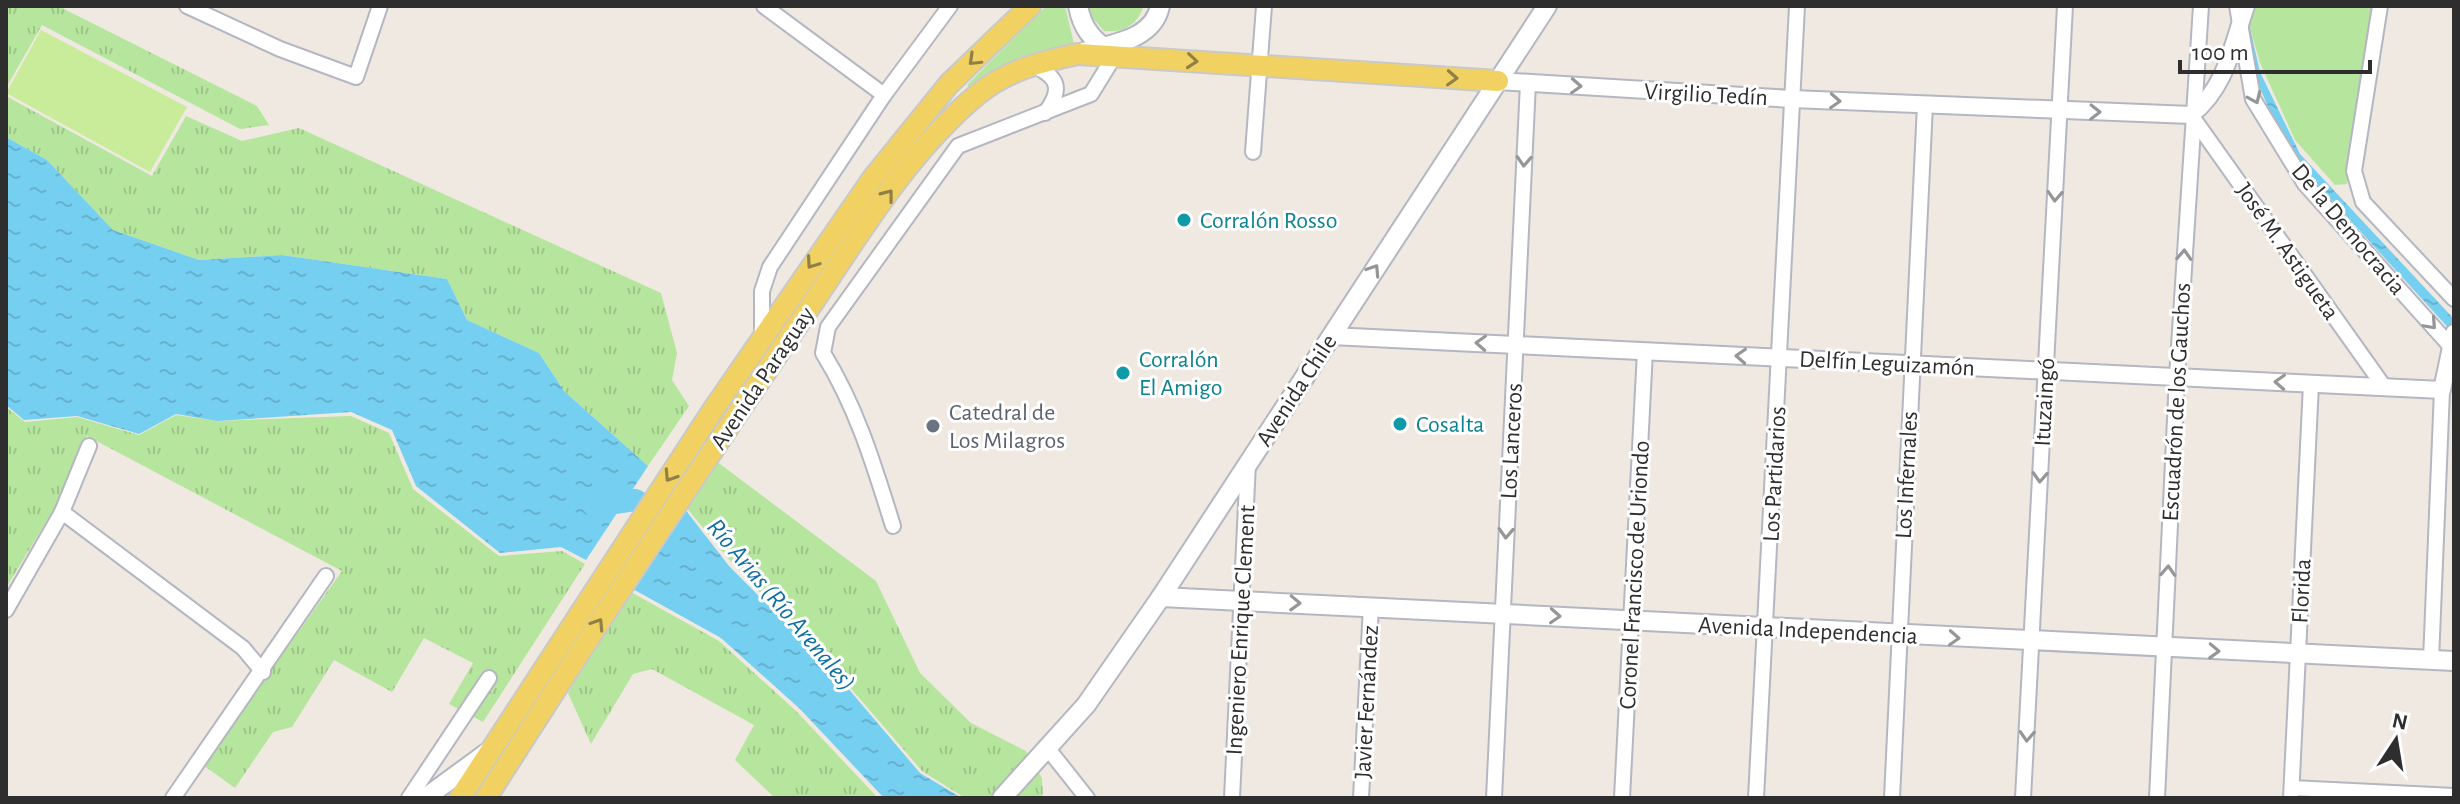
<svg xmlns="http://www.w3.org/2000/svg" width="2460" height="804" viewBox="0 0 2460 804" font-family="'Alegreya Sans',sans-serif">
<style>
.grass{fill:url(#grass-tufts)}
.park{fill:#b6e59e}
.pitch{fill:#c9ec9a}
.water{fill:url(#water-ripples)}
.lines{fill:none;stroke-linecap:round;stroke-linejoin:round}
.river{stroke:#75cff0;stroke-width:22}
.minor-casing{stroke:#b4b7c1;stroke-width:18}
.tertiary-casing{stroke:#b4b7c1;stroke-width:20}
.secondary-casing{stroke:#b4b7c1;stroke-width:22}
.primary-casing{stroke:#c9c9c9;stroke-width:24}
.minor{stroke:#fff;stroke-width:14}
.tertiary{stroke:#fff;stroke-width:16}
.secondary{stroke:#fff;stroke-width:18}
.primary{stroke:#f2d163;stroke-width:20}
.oneway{stroke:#908048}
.oneway2{stroke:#969696}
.culture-dot{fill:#0f9aa8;stroke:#fff;stroke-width:3}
.worship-dot{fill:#6b7280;stroke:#fff;stroke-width:3}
.labels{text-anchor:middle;stroke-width:6;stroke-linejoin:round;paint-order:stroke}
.street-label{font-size:24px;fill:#2e2e2e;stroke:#fff}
.culture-label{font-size:24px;fill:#0d838f;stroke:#fff;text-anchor:start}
.worship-label{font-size:24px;fill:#5b616d;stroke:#fff;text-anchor:start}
.water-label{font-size:26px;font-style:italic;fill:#0d6fa3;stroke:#fff}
</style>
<defs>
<pattern id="grass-tufts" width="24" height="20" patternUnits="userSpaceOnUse" patternTransform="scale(2)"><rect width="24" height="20" fill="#b6e59e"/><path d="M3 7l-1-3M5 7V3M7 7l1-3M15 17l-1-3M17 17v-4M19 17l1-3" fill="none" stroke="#9dc588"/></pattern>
<pattern id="water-ripples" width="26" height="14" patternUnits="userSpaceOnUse" patternTransform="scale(2)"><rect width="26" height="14" fill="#75cff0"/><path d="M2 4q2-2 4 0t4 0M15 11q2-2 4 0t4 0" fill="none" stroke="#66b2ce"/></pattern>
</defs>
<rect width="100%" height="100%" fill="#efe9e1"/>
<g class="grass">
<polygon points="6,6 58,6 257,106 269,125 240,129 42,25 6,88"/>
<polygon points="6,96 152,176 186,116 242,141 299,128 661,293 677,353 672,380 689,406 648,466 564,391 539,353 467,320 447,279 282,255 199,260 113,230 47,160 6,137"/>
<polygon points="6,407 25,422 77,417 139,435 176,415 217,421 351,416 389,433 413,489 499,556 562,551 585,564 483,722 449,704 473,663 424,638 392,692 334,660 292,727 273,732 235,788 203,765 342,571 87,436 55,507 6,588"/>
<polygon points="716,461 876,581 920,673 971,723 1026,751 1042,778 1043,798 965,798 922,771 835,670 732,563 685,506"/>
<polygon points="629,591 719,641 796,711 878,798 775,798 735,760 754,725 652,669 633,674 591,744 568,693"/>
</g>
<g class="park">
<polygon points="1046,6 1065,6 1074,44 1020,57 970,87 967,85"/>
<path d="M 1089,6 L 1144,6 C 1137,25 1124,33 1104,31 L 1090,15 Z"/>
<polygon points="2254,6 2376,6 2347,184 2335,185 2295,140 2260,63 2248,21"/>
</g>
<polygon class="pitch" points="41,30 187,107 150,172 6,93"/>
<g class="water">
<polygon points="2245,6 2260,72 2300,154 2454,319 2454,334 2287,151 2254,74"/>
<polygon points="6,137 47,160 113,230 199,260 282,255 447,279 467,320 539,353 564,391 648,466 586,560 561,547 500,553 416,486 392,430 351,412 217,421 176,414 139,434 77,416 24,420 6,405"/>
<polygon points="684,508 729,566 835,673 920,773 962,798 884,798 800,709 721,638 631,588"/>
</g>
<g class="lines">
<polyline class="river" points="594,506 635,500 667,517"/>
<defs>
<g id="minor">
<polyline points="187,6 280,49 356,77 380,6"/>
<polyline points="764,6 884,95"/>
<polyline points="2237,6 2253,99 2305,184 2454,350"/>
<polyline points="2380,6 2354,171 2363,202 2454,299"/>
<path d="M 1030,64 C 1058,76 1064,88 1045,113"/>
<polyline points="2191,115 2385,388"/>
<polyline points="1253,152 1264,6"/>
<polyline points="762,336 762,291 770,267 884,95 950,6"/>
<polyline points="62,512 243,648 263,672"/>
<path d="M 893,526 C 874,465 857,408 823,353 L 828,327 L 958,146 L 1091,94 L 1115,55"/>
<polyline points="6,610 62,512 89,446"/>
<polyline points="2431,661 2442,390"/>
<polyline points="1049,750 1087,798"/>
<polyline points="2292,788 2454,796"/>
<polyline points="173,798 326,576"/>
<polyline points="409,798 489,678"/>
<polyline points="1232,798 1248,463"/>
<polyline points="1361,798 1371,606"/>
<polyline points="1494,798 1528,83"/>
<polyline points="1622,798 1645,351"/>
<polyline points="1756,798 1797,6"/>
<polyline points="1892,798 1925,105"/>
<polyline points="2023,798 2065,6"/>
<polyline points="2157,798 2177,377 2201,6"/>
<polyline points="2291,798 2311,384"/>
</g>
<g id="tertiary">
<path d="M 1498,81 L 1792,99 L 2191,115 C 2226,88 2232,46 2246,6"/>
<polyline points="1331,336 2442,390 2454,333"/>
</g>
<g id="secondary">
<path d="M 1078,6 C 1082,27 1091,39 1109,51"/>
<path d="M 1084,52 C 1112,44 1153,40 1160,6"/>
<polyline points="1161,597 2454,661"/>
<polyline points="425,798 488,752"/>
<polyline points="1002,798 1086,705 1161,597 1547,6"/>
</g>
<g id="primary">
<polyline points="460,798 713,410 873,178 949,84 1030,6"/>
<path d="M 486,798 C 588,638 692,479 799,323 C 853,245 904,155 978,94 C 1008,70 1040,62 1078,54 L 1498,81"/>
</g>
</defs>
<use href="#minor" class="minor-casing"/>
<use href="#tertiary" class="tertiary-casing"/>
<use href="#secondary" class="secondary-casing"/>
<use href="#primary" class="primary-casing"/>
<use href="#minor" class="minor"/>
<use href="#tertiary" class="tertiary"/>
<use href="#secondary" class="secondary"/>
<use href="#primary" class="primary"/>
</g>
<defs><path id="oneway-chevron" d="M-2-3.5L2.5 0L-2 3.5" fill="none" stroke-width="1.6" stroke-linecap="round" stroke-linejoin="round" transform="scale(2)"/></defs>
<g class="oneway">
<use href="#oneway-chevron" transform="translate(974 60) rotate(136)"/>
<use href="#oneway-chevron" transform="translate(1192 61) rotate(5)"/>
<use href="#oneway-chevron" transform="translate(1452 78) rotate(3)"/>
<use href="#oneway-chevron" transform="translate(888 195) rotate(-52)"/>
<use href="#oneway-chevron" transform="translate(812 263) rotate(125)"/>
<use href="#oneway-chevron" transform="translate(670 476) rotate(123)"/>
<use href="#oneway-chevron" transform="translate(598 624) rotate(-57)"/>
</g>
<g class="oneway2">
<use href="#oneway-chevron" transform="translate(1576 86) rotate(3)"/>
<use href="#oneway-chevron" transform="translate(2255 98) rotate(66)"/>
<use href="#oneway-chevron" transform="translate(1835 101) rotate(3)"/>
<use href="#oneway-chevron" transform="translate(2095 112) rotate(1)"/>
<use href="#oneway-chevron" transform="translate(1524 161) rotate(93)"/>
<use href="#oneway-chevron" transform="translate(2055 196) rotate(93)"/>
<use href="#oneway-chevron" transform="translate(2184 255) rotate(-87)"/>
<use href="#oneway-chevron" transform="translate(1374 270) rotate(-57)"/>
<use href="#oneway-chevron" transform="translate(2431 324) rotate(48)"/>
<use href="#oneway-chevron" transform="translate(1481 343) rotate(-177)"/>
<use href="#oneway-chevron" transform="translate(1741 356) rotate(-177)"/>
<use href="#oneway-chevron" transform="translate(2280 382) rotate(-177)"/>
<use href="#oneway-chevron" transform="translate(2040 477) rotate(93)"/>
<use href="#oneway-chevron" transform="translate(1506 533) rotate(93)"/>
<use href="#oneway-chevron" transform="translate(2168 571) rotate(-87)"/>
<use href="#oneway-chevron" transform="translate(1295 603) rotate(2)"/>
<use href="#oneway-chevron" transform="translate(1555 616) rotate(3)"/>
<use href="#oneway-chevron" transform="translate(1954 638) rotate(3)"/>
<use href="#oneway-chevron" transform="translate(2214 651) rotate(2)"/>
<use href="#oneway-chevron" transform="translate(2027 736) rotate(93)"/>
</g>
<g class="culture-dot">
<circle cx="1184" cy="220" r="8"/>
<circle cx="1123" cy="373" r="8"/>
<circle cx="1400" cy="424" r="8"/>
</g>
<circle class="worship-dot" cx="933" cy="426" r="8"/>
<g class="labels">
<g class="street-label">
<text transform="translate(1706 94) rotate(3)" y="8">Virgilio Tedín</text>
<text transform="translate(2349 229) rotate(50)" y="8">De la Democracia</text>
<text transform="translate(2288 251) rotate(55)" y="8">José M. Astigueta</text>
<text transform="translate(1887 363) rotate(3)" y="8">Delfín Leguizamón</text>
<text transform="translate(762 378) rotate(-56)" y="8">Avenida Paraguay</text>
<text transform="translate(1296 390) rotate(-57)" y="8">Avenida Chile</text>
<text transform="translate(2044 402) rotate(-87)" y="8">Ituzaingó</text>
<text transform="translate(2176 402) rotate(-87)" y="8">Escuadrón de los Gauchos</text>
<text transform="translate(1511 441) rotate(-87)" y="8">Los Lanceros</text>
<text transform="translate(1774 474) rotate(-87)" y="8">Los Partidarios</text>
<text transform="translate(1906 475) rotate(-87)" y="8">Los Infernales</text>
<text transform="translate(1634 575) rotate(-87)" y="8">Coronel Francisco de Uriondo</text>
<text transform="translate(2301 591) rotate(-87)" y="8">Florida</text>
<text transform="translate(1240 630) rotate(-87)" y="8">Ingeniero Enrique Clement</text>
<text transform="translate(1808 630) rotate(3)" y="8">Avenida Independencia</text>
<text transform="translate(1366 702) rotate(-87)" y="8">Javier Fernández</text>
</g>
<g class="culture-label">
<text x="1200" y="228">Corralón Rosso</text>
<text x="1139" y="367">Corralón<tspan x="1139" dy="28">El Amigo</tspan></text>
<text x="1416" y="432">Cosalta</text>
</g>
<g class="worship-label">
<text x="949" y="420">Catedral de<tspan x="949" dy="28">Los Milagros</tspan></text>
</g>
<g class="water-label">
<text transform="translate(782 604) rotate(50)" y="9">Río Arias (Río Arenales)</text>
</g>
</g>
<rect width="2460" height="804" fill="none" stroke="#2e2e2e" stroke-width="16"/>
<g transform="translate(2396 740) rotate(12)" stroke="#ffffff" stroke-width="6" paint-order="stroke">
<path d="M0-6L14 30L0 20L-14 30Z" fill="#2e2e2e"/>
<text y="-12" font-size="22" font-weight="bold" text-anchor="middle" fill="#2e2e2e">N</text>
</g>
<path d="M2180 60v12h190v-12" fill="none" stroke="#2e2e2e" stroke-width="4"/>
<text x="2192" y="60" font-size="24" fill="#2e2e2e" stroke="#ffffff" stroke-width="6" paint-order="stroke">100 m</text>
</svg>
